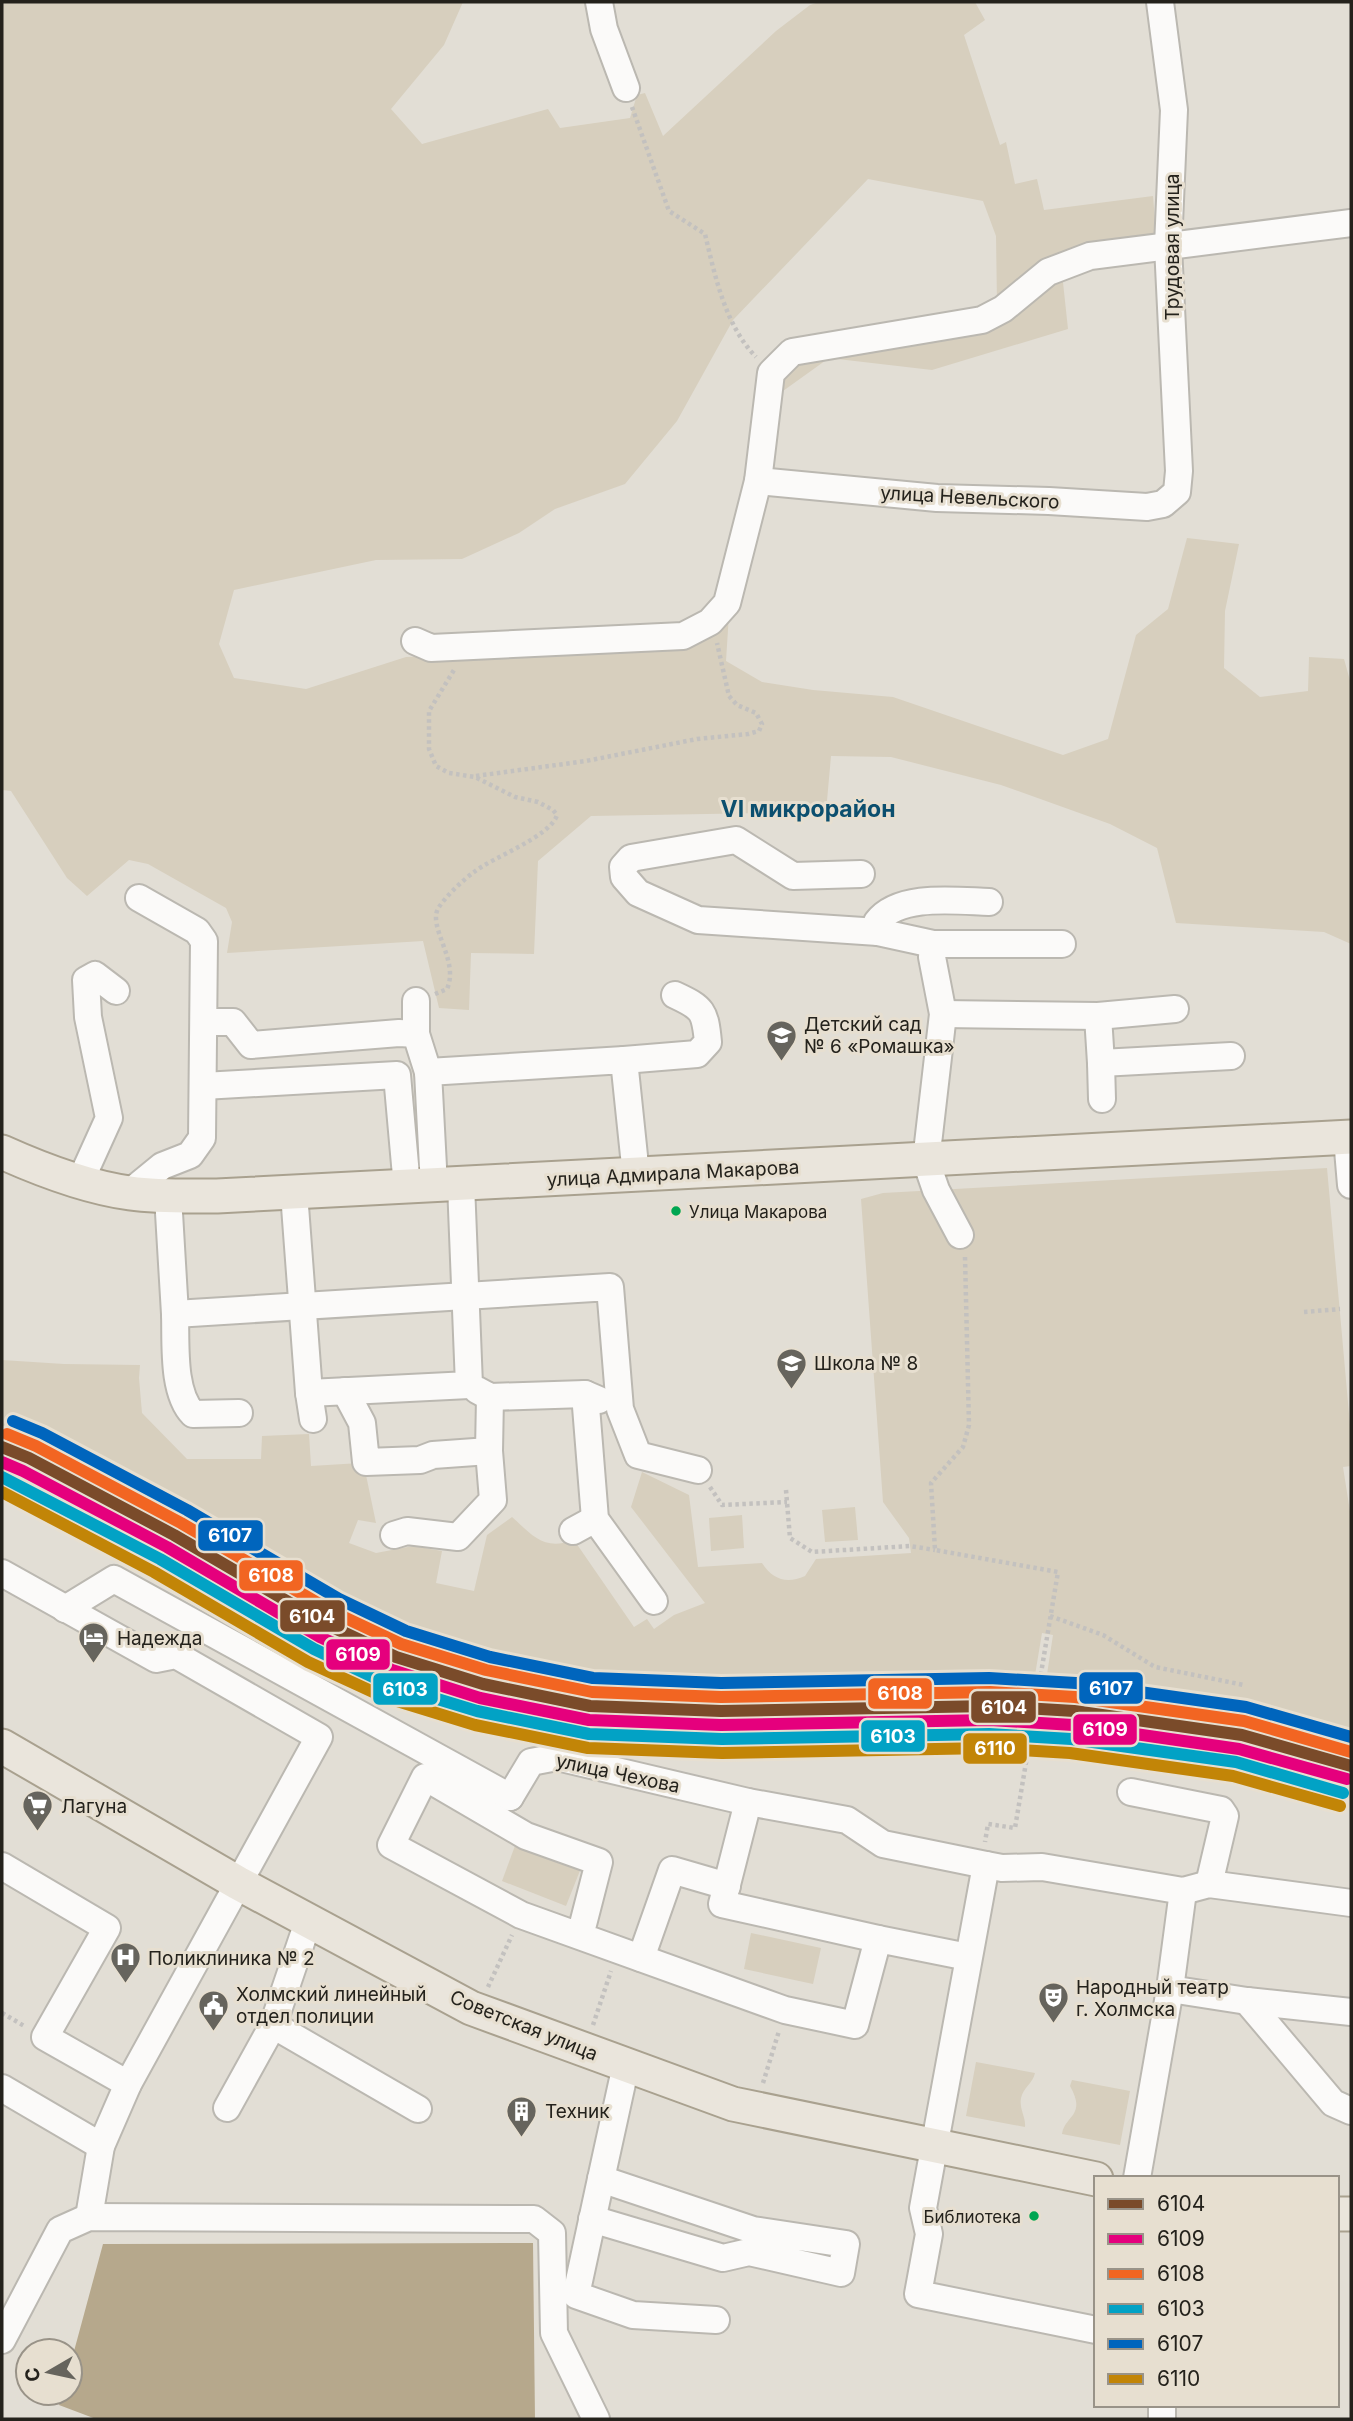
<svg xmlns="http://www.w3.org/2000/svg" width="1353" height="2421" viewBox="0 0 1353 2421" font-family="Inter,sans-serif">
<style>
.green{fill:#d7cfbe}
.water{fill:#b6a88c}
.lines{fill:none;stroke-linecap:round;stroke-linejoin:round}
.minor-casing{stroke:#bbb8b1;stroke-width:30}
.major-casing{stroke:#a9a18f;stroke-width:37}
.path{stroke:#c3c1bf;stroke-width:4.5;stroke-dasharray:3.5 3.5;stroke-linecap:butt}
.minor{stroke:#fbfaf9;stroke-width:26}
.major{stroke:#eae5dc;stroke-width:33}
.rail-1-casing{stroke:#e7dfd0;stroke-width:18}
.rail-2-casing{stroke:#e7dfd0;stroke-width:18}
.rail-3-casing{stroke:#e7dfd0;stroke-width:18}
.rail-4-casing{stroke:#e7dfd0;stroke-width:18}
.rail-5-casing{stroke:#e7dfd0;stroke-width:18}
.rail-6-casing{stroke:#e7dfd0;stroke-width:18}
.rail-1{stroke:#7a4b2a;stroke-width:12}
.rail-2{stroke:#e5007d;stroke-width:12}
.rail-3{stroke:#f26522;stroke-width:12}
.rail-4{stroke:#02a2c5;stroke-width:12}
.rail-5{stroke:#0065bd;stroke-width:12}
.rail-6{stroke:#c28507;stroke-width:12}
.bus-dot{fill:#00a651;stroke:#e7dfd0;stroke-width:2.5}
.labels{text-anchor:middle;stroke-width:6;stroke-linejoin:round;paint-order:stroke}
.bus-label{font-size:17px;fill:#24221c;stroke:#e7dfd0;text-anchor:start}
.street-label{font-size:19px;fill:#24221c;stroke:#e7dfd0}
.poi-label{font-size:19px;fill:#24221c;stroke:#e7dfd0;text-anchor:start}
.quarter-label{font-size:23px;font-weight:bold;fill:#0c4f6e;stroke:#e7dfd0}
.line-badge{stroke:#e7dfd0;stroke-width:2.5}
.badge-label{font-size:19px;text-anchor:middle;font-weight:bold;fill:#fff}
</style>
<rect width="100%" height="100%" fill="#e2ded5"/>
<g class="green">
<polygon points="2,2 463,2 444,45 391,109 422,144 548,109 560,128 630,118 637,95 645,93 663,136 776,31 810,5 819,2 975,2 985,20 964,35 1000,145 1006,142 1015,184 1037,179 1044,210 1153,196 1156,232 1148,243 997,303 996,236 983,201 868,179 733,320 677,421 625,484 555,509 519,533 462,559 376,560 234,590 219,644 234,678 306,689 406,657 676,647 729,614 726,661 762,682 813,690 893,697 1063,755 1108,739 1136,635 1168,609 1187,538 1239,544 1225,611 1224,668 1260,697 1308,691 1309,657 1344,659 1351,684 1351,944 1324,932 1176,923 1157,848 1110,824 1001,785 891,757 831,756 826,812 591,816 538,861 534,954 471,953 469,1010 439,1008 423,941 227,953 232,922 226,908 148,864 129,860 87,896 67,878 11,791 2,790"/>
<polygon points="1062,273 1068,329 932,370 829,358 783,391 786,373 798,357 984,328"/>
<path d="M 1327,1168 L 1351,1436 L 1351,1466 L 1343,1467 L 1351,1518 L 1351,1753 L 1218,1718 L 1044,1694 L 1053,1635 L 1042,1633 L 1032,1693 L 720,1693 L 593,1685 L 492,1665 L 400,1637 L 34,1444 L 2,1432 L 2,1360 L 64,1364 L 140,1365 L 139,1378 L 142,1413 L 187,1459 L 261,1459 L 262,1436 L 309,1434 L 311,1466 L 360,1463 L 366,1475 L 376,1523 L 358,1520 L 349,1543 L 376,1553 L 413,1546 L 442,1551 L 436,1583 L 474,1591 L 487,1535 L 512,1517 C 533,1536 544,1551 574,1540 L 634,1627 L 647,1619 L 654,1629 L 674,1615 L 705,1603 L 631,1507 L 642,1472 L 689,1495 L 698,1567 L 762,1563 C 773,1580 787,1584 805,1576 L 816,1559 L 911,1553 L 909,1538 L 883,1502 L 861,1199 L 883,1193 Z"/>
<polygon points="855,1507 858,1540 825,1542 822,1510"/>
<polygon points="742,1515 744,1548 711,1551 709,1518"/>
<polygon points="516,1843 581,1868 566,1906 502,1881"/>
<polygon points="751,1933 821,1948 813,1984 744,1969"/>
<path d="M 976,2062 L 1035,2073 C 1033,2083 1023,2088 1021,2098 C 1019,2109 1026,2117 1025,2127 L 966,2116 Z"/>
<path d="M 1072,2080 L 1130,2091 L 1120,2145 L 1062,2134 C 1065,2115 1087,2116 1070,2086 Z"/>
</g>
<polygon class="water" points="533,2243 535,2419 96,2419 59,2405 63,2393 70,2393 70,2366 103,2244"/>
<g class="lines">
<defs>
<g id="minor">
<polyline points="599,2 604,29 626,88"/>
<polyline points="758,481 937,498 1049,501 1147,507 1163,504 1177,492 1179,471 1168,246 1174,110 1160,2"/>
<polyline points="415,641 431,648 683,636 710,622 727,603 758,481 771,373 792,352 982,320 1003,309 1048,272 1090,256 1351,223"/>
<polyline points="861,874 793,876 736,840 631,858 623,867 624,877 638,893 698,920 878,932"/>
<path d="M 933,944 L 878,932 L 877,922 C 899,893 957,901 989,902"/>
<polyline points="416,1001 416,1034"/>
<polyline points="943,1014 1098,1016 1175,1009"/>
<polyline points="1098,1016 1101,1063 1231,1056"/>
<polyline points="204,1022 233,1022 251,1045 399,1033 416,1034 428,1072"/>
<path d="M 624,1060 L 697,1054 L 708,1042 C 705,1011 703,1008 675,995"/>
<polyline points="1101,1063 1102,1099"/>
<polyline points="203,1086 397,1075 407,1187"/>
<polyline points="1347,1138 1351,1185"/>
<polyline points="80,1182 109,1118 88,1017 86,980 95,975 116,991"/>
<polyline points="434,1186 428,1072 624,1060 636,1175"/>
<polyline points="129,1193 162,1166 190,1155 202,1138 204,941 197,931 139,898"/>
<polyline points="294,1193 309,1393 469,1385 461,1184"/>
<polyline points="168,1196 175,1314 610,1287 620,1409 638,1455 698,1470"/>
<polyline points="960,1235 936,1190 926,1161 943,1014 932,957 933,944 1062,944"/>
<path d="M 175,1314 C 176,1344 172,1392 193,1414 L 239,1413"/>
<polyline points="477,1390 490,1397 585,1394 599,1400"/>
<polyline points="345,1391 362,1423 366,1462 420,1460 433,1455 489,1451"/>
<polyline points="309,1393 313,1419"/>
<polyline points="585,1394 595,1519 654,1601"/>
<polyline points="573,1531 595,1519"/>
<polyline points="394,1535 407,1531 458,1537 493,1500 489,1451 490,1397"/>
<polyline points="2,1573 156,1659 176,1655 319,1737 128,2084 101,2146 89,2217"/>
<polyline points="65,1609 114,1579 510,1797"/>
<polyline points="1131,1792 1221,1810 1225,1816 1209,1884"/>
<polyline points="510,1797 531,1762 557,1757 748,1802 847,1820 883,1844 986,1865 1002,1868 1042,1867 1183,1891 1209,1884 1351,1903"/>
<polyline points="748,1802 722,1904 878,1939"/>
<polyline points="986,1865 923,2208 929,2234 918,2294 1096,2330"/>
<polyline points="2,1866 107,1928 45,2037 128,2084"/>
<polyline points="580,1936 599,1862 526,1836 425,1777 391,1845 521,1915 785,2010 855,2025 878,1939 968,1957"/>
<polyline points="641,1958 672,1870 727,1886"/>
<polyline points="1170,1989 1247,2001 1351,2012"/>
<polyline points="1247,2001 1333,2103 1351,2111"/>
<polyline points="273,2025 418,2109"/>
<polyline points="2,2088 101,2146"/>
<polyline points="227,2108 273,2025 308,1922"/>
<polyline points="1137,2178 1170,1989 1183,1891"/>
<polyline points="601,2179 576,2295 633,2315 716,2320"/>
<polyline points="592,2219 723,2258 749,2252 841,2273 846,2244 753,2230 601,2179 626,2065"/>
<polyline points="2,2340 60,2230 89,2217 534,2219 552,2233 554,2333 596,2419"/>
<polyline points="1162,2419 1162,2405"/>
</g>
<g id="major">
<path d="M 2,1152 C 42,1170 86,1187 130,1193 C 159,1197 188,1196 217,1196 L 1351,1137"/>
<polyline points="2,1746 238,1883 471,2008 733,2104 1096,2179"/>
<polyline points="1337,2214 1351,2214"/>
</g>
</defs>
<use href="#minor" class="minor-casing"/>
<use href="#major" class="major-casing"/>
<g class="path">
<path d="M 632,107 L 669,211 L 705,234 C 715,276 725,325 756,357"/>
<polyline points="476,776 586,761 697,739 748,734 759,731 762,724 756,713 737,705 729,696 717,643"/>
<path d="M 435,994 L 447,989 C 460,960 426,926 439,907 C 447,895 462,881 474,872 C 493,857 550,837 557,815 L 553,810 L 538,802 L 515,797 L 475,777 L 449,773 L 436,766 L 429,749 L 429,711 L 454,670"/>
<polyline points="965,1257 969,1425 963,1447 931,1483 935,1550 1058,1572 1015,1828 988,1824 985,1842"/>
<polyline points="1304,1312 1340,1309"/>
<polyline points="710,1487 722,1505 787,1502"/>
<polyline points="786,1490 790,1538 812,1552 910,1546 935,1550"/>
<polyline points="1050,1616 1103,1635 1155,1667 1244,1685"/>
<polyline points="488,1987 512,1935"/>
<polyline points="2,2013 26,2027"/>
<polyline points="593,2025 611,1971"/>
<polyline points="763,2083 779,2031"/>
</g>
<use href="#minor" class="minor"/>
<use href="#major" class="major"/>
<defs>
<polyline id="rail-1" points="2,1447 29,1458 174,1535 326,1624 396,1657 483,1684 590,1706 721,1711 990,1706 1074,1711 1242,1735 1351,1766"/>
<polyline id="rail-2" points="2,1462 23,1471 167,1547 320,1637 392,1670 480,1698 589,1720 721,1725 990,1720 1073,1725 1239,1749 1347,1779"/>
<polyline id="rail-3" points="7,1434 36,1446 181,1523 333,1612 401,1644 486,1670 592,1692 721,1697 990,1692 1075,1697 1244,1721 1351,1752"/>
<polyline id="rail-4" points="2,1477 160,1559 314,1649 388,1684 477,1711 589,1734 722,1739 989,1734 1071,1739 1236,1762 1343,1793"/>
<polyline id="rail-5" points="13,1421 42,1433 187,1510 339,1599 406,1631 490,1657 593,1678 721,1683 989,1678 1076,1683 1246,1707 1351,1737"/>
<polyline id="rail-6" points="2,1492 154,1572 308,1662 384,1697 475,1725 588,1748 722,1753 989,1748 1070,1753 1233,1776 1340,1806"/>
</defs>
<use href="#rail-1" class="rail-1-casing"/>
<use href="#rail-2" class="rail-2-casing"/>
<use href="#rail-3" class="rail-3-casing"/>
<use href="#rail-4" class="rail-4-casing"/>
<use href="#rail-5" class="rail-5-casing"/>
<use href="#rail-6" class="rail-6-casing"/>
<use href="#rail-1" class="rail-1"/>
<use href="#rail-2" class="rail-2"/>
<use href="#rail-3" class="rail-3"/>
<use href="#rail-4" class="rail-4"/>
<use href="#rail-5" class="rail-5"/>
<use href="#rail-6" class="rail-6"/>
</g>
<defs>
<symbol id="school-pin" viewBox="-11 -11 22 30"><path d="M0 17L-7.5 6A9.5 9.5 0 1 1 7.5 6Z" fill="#66645d" stroke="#e7dfd0"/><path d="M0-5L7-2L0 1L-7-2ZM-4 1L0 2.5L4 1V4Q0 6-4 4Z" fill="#fff"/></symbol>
<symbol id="hotel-pin" viewBox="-11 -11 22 30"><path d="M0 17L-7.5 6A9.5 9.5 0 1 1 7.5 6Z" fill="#66645d" stroke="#e7dfd0"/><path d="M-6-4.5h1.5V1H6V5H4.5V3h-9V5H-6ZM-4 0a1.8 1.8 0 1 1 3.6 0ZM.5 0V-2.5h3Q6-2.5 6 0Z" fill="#fff"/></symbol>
<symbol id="supermarket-pin" viewBox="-11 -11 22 30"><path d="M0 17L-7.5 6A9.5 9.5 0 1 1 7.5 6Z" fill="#66645d" stroke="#e7dfd0"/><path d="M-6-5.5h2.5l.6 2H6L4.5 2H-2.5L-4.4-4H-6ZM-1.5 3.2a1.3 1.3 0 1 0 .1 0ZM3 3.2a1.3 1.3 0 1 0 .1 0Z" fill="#fff"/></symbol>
<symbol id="hospital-pin" viewBox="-11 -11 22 30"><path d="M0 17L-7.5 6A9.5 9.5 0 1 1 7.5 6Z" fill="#66645d" stroke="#e7dfd0"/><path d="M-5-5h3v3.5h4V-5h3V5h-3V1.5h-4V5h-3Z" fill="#fff"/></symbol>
<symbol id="theatre-pin" viewBox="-11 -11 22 30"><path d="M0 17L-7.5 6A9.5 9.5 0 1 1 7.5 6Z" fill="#66645d" stroke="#e7dfd0"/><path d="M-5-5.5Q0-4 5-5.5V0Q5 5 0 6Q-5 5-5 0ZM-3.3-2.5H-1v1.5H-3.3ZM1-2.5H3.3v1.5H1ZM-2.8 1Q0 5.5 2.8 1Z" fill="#fff"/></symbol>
<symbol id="civic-pin" viewBox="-11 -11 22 30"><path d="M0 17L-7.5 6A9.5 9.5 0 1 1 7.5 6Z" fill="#66645d" stroke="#e7dfd0"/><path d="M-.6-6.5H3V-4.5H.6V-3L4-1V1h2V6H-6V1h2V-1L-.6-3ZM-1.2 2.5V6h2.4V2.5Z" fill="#fff"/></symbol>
<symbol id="building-pin" viewBox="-11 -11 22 30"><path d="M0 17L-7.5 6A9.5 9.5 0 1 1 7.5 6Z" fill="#66645d" stroke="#e7dfd0"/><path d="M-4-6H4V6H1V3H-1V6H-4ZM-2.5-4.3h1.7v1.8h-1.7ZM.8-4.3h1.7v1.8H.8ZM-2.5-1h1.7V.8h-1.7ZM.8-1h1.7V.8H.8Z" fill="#fff"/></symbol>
</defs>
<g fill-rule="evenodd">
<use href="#school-pin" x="764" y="1018" width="35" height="47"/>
<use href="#school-pin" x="774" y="1346" width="35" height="47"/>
<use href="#hotel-pin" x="76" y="1620" width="35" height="47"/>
<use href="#supermarket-pin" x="20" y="1788" width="35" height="47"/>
<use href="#hospital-pin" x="108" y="1940" width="35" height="47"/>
<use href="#theatre-pin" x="1036" y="1980" width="35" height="47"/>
<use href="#civic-pin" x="196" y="1988" width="35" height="47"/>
<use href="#building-pin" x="504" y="2094" width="35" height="47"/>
</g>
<g class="bus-dot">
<circle cx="676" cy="1211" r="6"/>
<circle cx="1034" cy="2216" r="6"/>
</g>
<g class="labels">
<g class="bus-label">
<text x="689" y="1218">Улица Макарова</text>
<text x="1021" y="2223" text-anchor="end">Библиотека</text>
</g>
<g class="street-label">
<text transform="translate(1172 247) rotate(-90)" y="7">Трудовая улица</text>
<text transform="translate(970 497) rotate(3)" y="7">улица Невельского</text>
<text transform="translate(673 1173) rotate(-3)" y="7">улица Адмирала Макарова</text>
<text transform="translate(618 1773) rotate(12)" y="7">улица Чехова</text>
<text transform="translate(524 2025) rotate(22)" y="7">Советская улица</text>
</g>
<g class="poi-label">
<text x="804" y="1031">Детский сад<tspan x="804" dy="22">№ 6 «Ромашка»</tspan></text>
<text x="814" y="1370">Школа № 8</text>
<text x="117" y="1645">Надежда</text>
<text x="61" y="1813">Лагуна</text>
<text x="148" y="1965">Поликлиника № 2</text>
<text x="1076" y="1994">Народный театр<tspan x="1076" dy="22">г. Холмска</tspan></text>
<text x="236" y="2001">Холмский линейный<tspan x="236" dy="22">отдел полиции</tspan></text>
<text x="545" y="2118">Техник</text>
</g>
<g class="quarter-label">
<text x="808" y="817">VI микрорайон</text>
</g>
</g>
<g class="line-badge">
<rect x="197" y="1519" width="67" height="33" rx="7" fill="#0065bd"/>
<rect x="238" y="1559" width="66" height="33" rx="7" fill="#f26522"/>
<rect x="279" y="1599" width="67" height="34" rx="7" fill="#7a4b2a"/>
<rect x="325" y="1638" width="66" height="33" rx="7" fill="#e5007d"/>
<rect x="1078" y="1671" width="66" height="34" rx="7" fill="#0065bd"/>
<rect x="372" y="1672" width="67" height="34" rx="7" fill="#02a2c5"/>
<rect x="867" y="1677" width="66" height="33" rx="7" fill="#f26522"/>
<rect x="970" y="1690" width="67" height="34" rx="7" fill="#7a4b2a"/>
<rect x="1072" y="1713" width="66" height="33" rx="7" fill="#e5007d"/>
<rect x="860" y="1719" width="66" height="34" rx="7" fill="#02a2c5"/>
<rect x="962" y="1732" width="66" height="33" rx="7" fill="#c28507"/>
</g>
<g class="badge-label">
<text x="230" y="1542">6107</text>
<text x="271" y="1582">6108</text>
<text x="312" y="1623">6104</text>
<text x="358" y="1661">6109</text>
<text x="1111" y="1695">6107</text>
<text x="405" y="1696">6103</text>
<text x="900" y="1700">6108</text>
<text x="1004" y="1714">6104</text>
<text x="1105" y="1736">6109</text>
<text x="893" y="1743">6103</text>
<text x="995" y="1755">6110</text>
</g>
<rect width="1353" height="2421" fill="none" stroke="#24221c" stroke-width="7"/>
<rect x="1094" y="2176" width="245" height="231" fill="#e7dfd0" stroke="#999388" stroke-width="2"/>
<rect x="1108" y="2199" width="35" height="10" fill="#7a4b2a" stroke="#999388" stroke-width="2"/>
<text x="1157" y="2211" font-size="21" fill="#24221c">6104</text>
<rect x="1108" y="2234" width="35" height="10" fill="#e5007d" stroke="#999388" stroke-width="2"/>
<text x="1157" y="2246" font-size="21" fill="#24221c">6109</text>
<rect x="1108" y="2269" width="35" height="10" fill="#f26522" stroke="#999388" stroke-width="2"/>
<text x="1157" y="2281" font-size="21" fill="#24221c">6108</text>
<rect x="1108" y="2304" width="35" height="10" fill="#02a2c5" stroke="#999388" stroke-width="2"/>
<text x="1157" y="2316" font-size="21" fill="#24221c">6103</text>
<rect x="1108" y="2339" width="35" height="10" fill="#0065bd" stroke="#999388" stroke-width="2"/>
<text x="1157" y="2351" font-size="21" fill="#24221c">6107</text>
<rect x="1108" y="2374" width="35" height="10" fill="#c28507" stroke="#999388" stroke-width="2"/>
<text x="1157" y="2386" font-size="21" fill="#24221c">6110</text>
<g transform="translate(49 2372) rotate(261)"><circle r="33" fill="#e7dfd0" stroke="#999388" stroke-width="2"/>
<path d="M0-5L12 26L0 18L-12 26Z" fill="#66645d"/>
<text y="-10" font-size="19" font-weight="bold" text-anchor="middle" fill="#24221c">С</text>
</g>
</svg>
